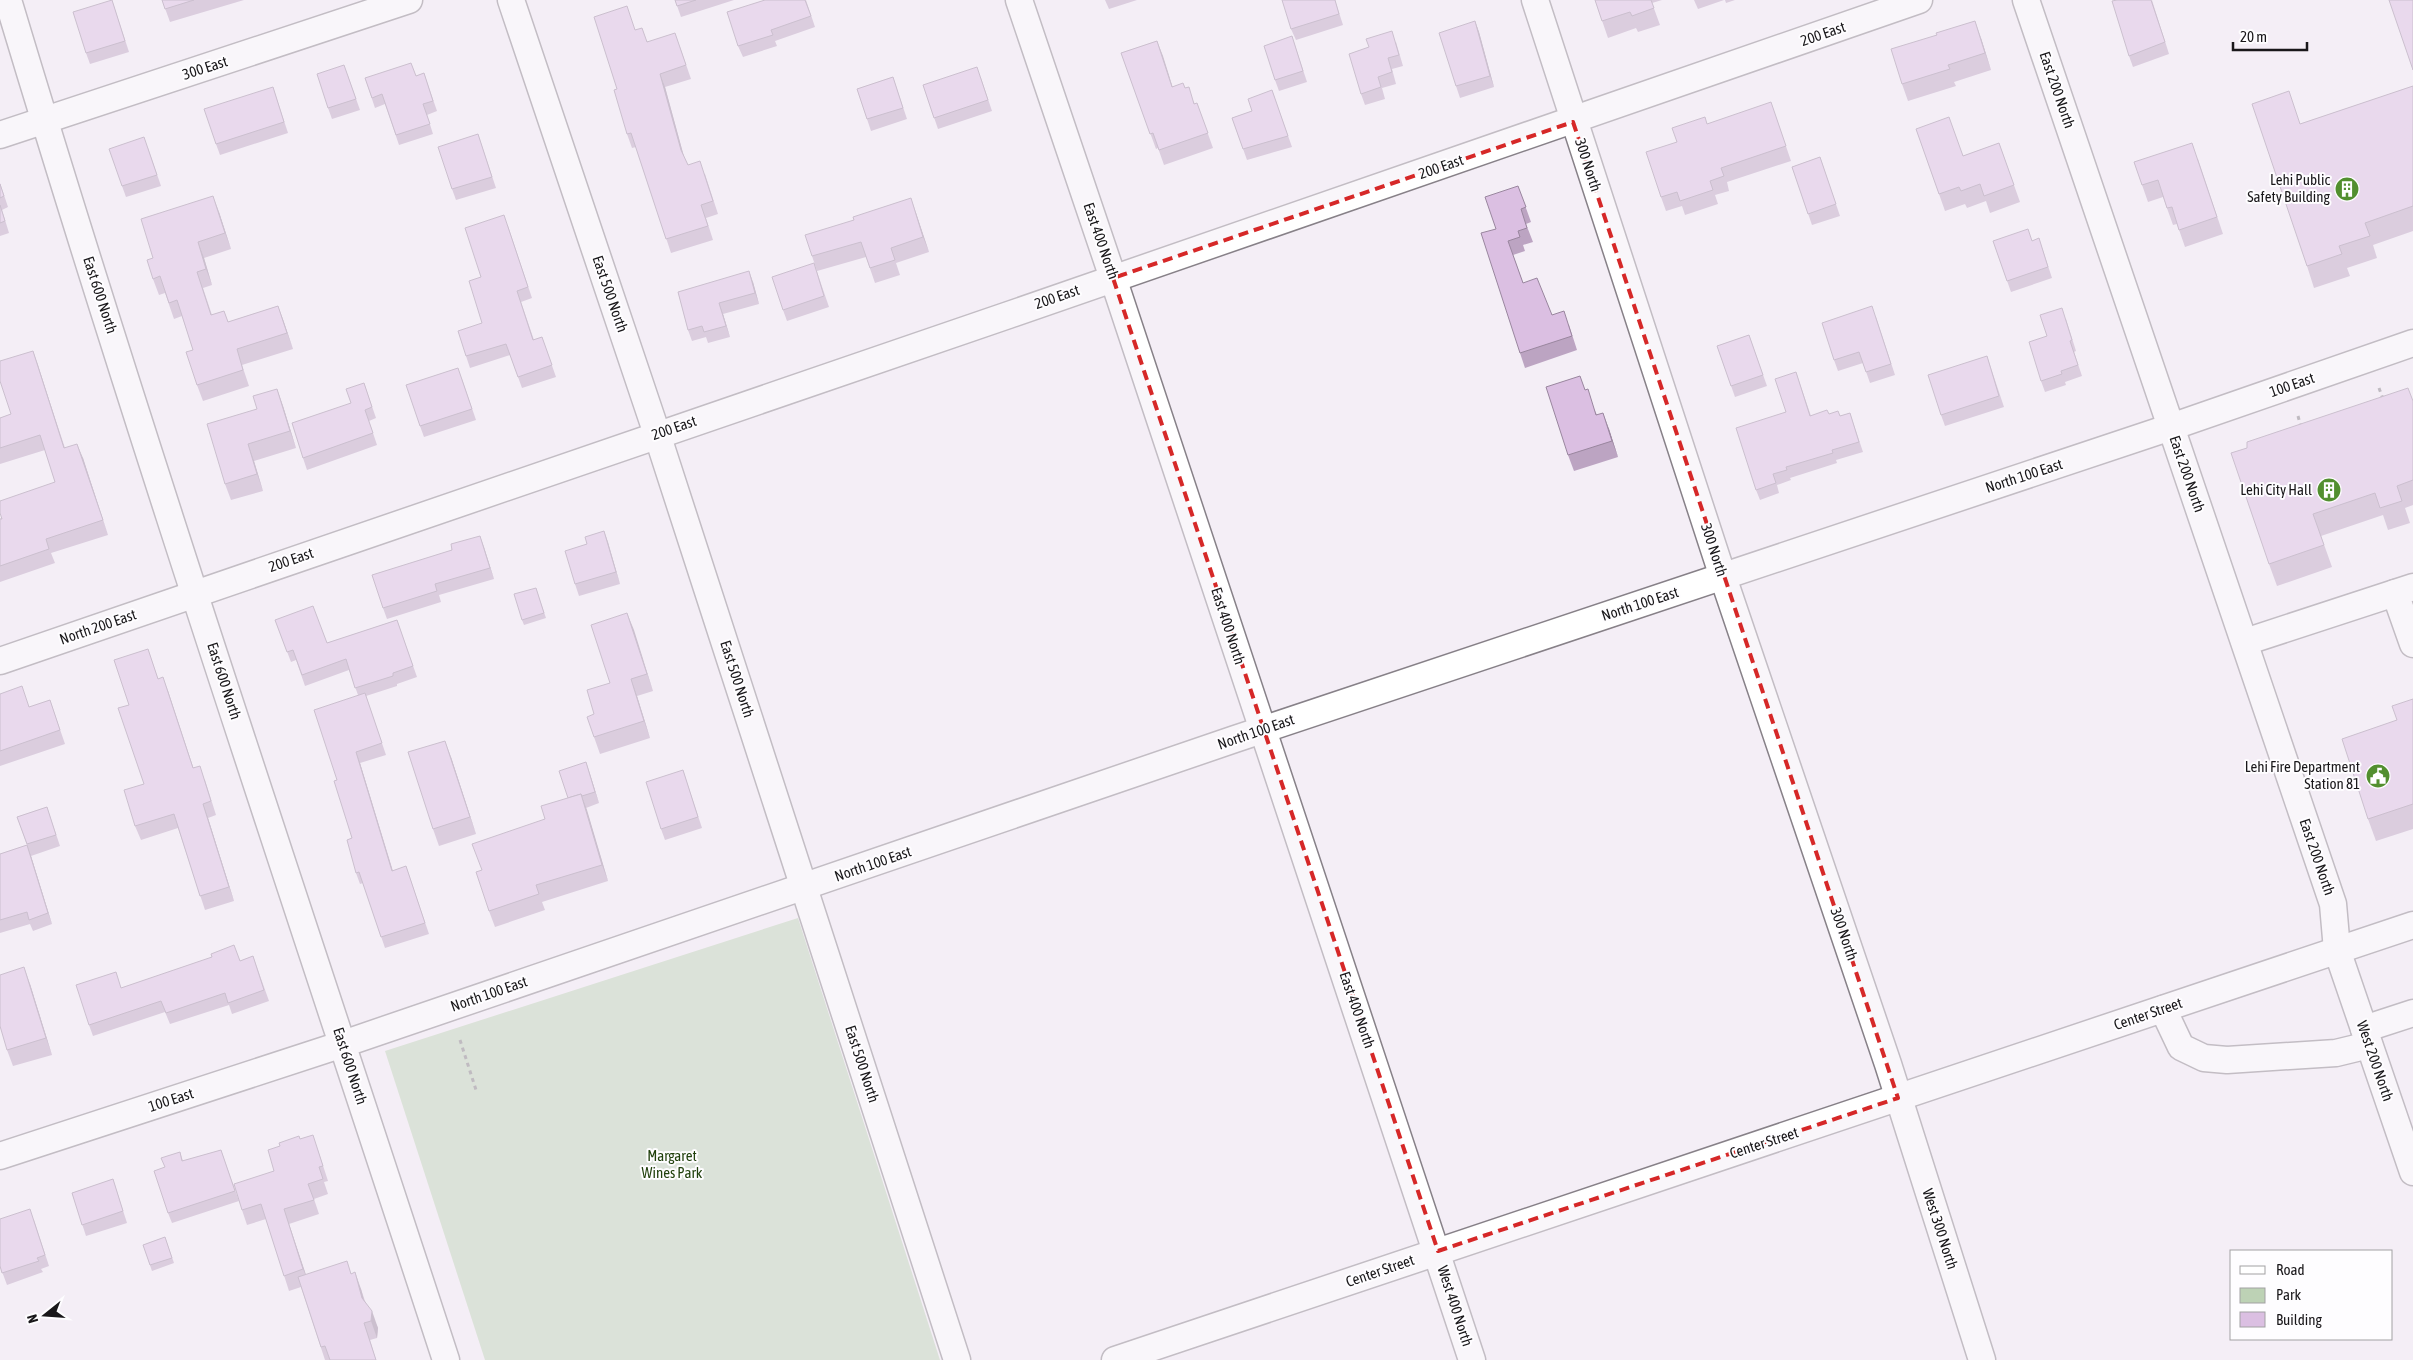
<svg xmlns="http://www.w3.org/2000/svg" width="2413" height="1360" viewBox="0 0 2413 1360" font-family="'Asap Condensed',sans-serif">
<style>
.green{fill:#bdd2b5}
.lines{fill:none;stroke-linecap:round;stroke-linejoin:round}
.minor-casing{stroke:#878188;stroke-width:29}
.path{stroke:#807d82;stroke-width:3;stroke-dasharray:4 4;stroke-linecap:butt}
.minor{stroke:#fff;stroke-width:26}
.wall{fill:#bca4c2}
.shaded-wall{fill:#99869e}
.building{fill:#dbbfe2;stroke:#99869e}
.marked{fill:none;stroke:#d62828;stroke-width:4;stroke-dasharray:10 6;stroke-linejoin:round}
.labels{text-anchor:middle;stroke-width:4;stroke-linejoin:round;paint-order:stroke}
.street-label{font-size:15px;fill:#19171a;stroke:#fefdff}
.poi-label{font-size:15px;fill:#19171a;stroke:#fefdff;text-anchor:end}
.park-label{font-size:15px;fill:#20400c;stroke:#fefdff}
</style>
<rect width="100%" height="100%" fill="#f4eef6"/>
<polygon class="green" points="798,918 940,1360 485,1360 385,1051"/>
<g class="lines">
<defs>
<g id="minor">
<path d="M 8,0 C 145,456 298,907 446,1360"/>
<polyline points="511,0 657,434 957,1360"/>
<polyline points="1019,0 1113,278 1472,1360"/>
<polyline points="1535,0 1723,577 1888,1064 1982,1360"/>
<polyline points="2026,0 2333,904 2337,950 2413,1172"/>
<polyline points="0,135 409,0"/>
<polyline points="2395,593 2413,644"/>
<polyline points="2245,642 2413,587"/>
<path d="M 0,661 C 639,439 1281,225 1919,0"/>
<polyline points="2163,1009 2181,1047 2204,1058 2227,1060 2336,1053 2369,1045"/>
<polyline points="2364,1029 2413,1013"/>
<polyline points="0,1156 343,1044 1235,739 2171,427 2413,343"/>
<polyline points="1115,1360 2413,925"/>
</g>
</defs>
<use href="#minor" class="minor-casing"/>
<g class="path">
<polyline points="2379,388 2383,399"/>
<polyline points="2298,416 2301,427"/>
<polyline points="460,1040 477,1093"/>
</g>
<use href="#minor" class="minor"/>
</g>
<g class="wall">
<polygon points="112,0 129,52 90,64 86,53"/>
<polygon points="162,0 244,0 170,22"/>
<polygon points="675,0 734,0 681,17"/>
<polygon points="806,0 815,27 775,41 777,46 743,57 738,46"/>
<polygon points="1105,0 1137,0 1109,9"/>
<polygon points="1335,0 1343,25 1296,40 1291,29"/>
<polygon points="1595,0 1662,0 1652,3 1660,25 1638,32 1636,28 1608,38"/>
<polygon points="1694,0 1724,0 1698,9"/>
<polygon points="1725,0 1735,0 1726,3"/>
<polygon points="2152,0 2169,54 2133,67 2129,56"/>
<polygon points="1475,21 1479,32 1494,87 1460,98 1456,86"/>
<polygon points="636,30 648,42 680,47 691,79 665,87 684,157 688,165 705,174 718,214 706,218 713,240 671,253 636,147 632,148 627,134 617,89"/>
<polygon points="1292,36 1307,82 1279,91 1275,80"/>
<polygon points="1981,38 1991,70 1954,82 1956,86 1908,101 1902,84"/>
<polygon points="1157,41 1172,86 1185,88 1195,104 1197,103 1213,148 1164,165 1158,148 1156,149 1121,53"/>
<polygon points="1396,42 1403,66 1392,69 1396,84 1382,88 1385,99 1365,105 1361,94"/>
<polygon points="424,73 437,111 427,115 433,134 399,145 385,104 375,108 365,78 416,76"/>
<polygon points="348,76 360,110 332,119 328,108"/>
<polygon points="893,77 907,119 871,131 857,89"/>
<polygon points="981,78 992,111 938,129 923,85"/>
<polygon points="2413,86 2413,231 2373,245 2377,258 2347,268 2350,276 2314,288 2307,266 2301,124"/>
<polygon points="273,87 288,133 220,155 216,144"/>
<polygon points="1272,90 1292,147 1247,160 1232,118 1252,111"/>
<polygon points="1776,117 1791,161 1727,182 1729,191 1715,195 1718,204 1685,215 1682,206 1666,211 1661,197 1677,142 1707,124"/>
<polygon points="1916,129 1963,156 1999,143 2020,202 1990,213 1986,201 1967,208 1965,204 1945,211"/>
<polygon points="478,134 496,188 456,200 452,189"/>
<polygon points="148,148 161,186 126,197 122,186"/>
<polygon points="1820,157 1840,216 1812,225 1792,167"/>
<polygon points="2198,159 2223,234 2185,247 2177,224 2173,225 2163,197 2148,202 2134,162"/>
<polygon points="0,183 8,207 2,210 9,233 0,236"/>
<polygon points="1518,186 1531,222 1526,224 1533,242 1523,245 1525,251 1513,255 1523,283 1552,315 1569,325 1577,350 1525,368 1520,353 1496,229"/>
<polygon points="219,212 231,249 204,258 212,285 203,288 212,315 224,311 228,322 278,306 293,349 242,365 249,386 203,401 197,385 193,350 182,316 174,319 165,293 159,295 153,279 153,258"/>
<polygon points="916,213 929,252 896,263 900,275 875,283 866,257 817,271 812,256"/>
<polygon points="508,226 532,298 521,302 534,340 542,337 556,377 522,388 510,355 470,368 466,356 482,323 481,277"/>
<polygon points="2039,238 2052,278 2011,292 1993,241 2032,241"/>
<polygon points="814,263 829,307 787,321 783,310"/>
<polygon points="753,282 759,304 723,314 730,337 708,343 706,337 692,341 688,330 678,292"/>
<polygon points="1876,317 1895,375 1870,383 1863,363 1838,371 1834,360"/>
<polygon points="2066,319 2076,351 2074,352 2082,376 2065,382 2066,385 2045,392 2041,381 2047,336"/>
<polygon points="1749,335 1767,386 1735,397 1717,346"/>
<polygon points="33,351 65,448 83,458 108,535 51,553 55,563 0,582 0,519 55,482 45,450 0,464 0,418 11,414"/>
<polygon points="1987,356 2004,407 1945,426 1941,415"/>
<polygon points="1796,372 1811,416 1829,414 1840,416 1850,413 1863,452 1836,460 1837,463 1790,478 1791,480 1777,485 1779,493 1760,500 1756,490 1786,412"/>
<polygon points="462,379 476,420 424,437 420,426"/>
<polygon points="364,383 376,418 369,421 377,445 307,470 303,458 351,403"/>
<polygon points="277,389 283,406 296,448 254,461 263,491 231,500 225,484"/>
<polygon points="1585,390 1597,415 1609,429 1618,457 1574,471 1568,455"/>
<polygon points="2413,401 2413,505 2405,508 2410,523 2388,530 2383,515 2321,536 2332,567 2277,586 2269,564"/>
<polygon points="604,531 620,584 579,596 575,584"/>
<polygon points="480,536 494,579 439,595 441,602 387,619 383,608 452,550"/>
<polygon points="536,588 546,618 524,625 522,620"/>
<polygon points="627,613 653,691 637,696 650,738 600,754 594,737 594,714 610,683"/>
<polygon points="275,620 327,643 397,620 417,677 397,684 397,686 366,696 386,755 360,763 393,871 406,866 429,934 385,948 363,883 360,884 356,873 352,838 337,780 358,695 349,670 305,686 296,660 291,662"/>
<polygon points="148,649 158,679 168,691 193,768 205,780 216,815 208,818 234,901 205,910 178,828 141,840 135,826 144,784 129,705"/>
<polygon points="0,694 30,707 50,700 65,744 0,766"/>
<polygon points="2413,699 2413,829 2376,841 2368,819 2397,720"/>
<polygon points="451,757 476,834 439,846 433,829"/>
<polygon points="586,762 599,803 586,808 608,881 542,902 545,910 495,927 489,911 482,870 545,819 568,798"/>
<polygon points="683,770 702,828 665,840 661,829"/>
<polygon points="47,807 60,846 31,856 52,924 33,931 30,924 0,933 0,854 27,845 17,817"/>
<polygon points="253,956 269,1001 232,1014 229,1005 170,1024 165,1012 93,1036 89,1025 122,988 240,961"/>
<polygon points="30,984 52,1055 13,1066 7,1050"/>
<polygon points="300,1139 318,1150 328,1181 324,1182 328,1194 314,1199 319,1214 289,1224 306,1275 351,1274 361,1289 365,1301 378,1328 377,1338 370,1340 376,1360 325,1360 301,1287 289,1291 266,1219 247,1225 242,1210"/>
<polygon points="221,1150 239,1201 172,1223 168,1213 165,1167 180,1152 183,1161"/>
<polygon points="113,1179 127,1223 86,1236 72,1193"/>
<polygon points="34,1220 49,1266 41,1269 43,1272 7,1285 0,1266"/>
<polygon points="165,1237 174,1263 152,1271 143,1245"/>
</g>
<g class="shaded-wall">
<polygon points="1475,21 1479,32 1494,87 1490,76"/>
<polygon points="1975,21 1981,38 1991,70 1985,53"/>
<polygon points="1157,41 1163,56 1177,101 1172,87"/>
<polygon points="660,74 665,87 686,164 681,150"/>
<polygon points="213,196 219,212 231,249 225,233"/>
<polygon points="911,198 929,252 923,237"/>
<polygon points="198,242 204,258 212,285 206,269"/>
<polygon points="749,271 753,282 759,304 755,293"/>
<polygon points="719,303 723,314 730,337 726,326"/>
<polygon points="278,306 284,322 293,349 287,333"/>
<polygon points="33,351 38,365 69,463 64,448"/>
<polygon points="277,389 283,406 296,448 290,431"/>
<polygon points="1603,413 1609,429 1618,457 1612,441"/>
<polygon points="77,444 83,458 108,535 103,520"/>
<polygon points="248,444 254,461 263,491 257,474"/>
<polygon points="604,531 608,542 620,584 616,572"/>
<polygon points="480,536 484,547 494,579 490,568"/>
<polygon points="627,613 634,630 653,691 647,674"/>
<polygon points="163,677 168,691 198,782 193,768"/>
<polygon points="631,679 637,696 650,738 644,721"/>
<polygon points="445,741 451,757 476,834 470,817"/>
<polygon points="356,752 360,763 396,882 392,871"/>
<polygon points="586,762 590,774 599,803 595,792"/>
<polygon points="581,794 587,810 608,881 602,865"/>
<polygon points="203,804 208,818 234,901 229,887"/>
<polygon points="27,845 31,856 52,924 48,913"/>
<polygon points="24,967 30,984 52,1055 46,1038"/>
<polygon points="284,1209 309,1284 303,1269"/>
<polygon points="355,1272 361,1289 368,1315 362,1298"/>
<polygon points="372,1311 378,1328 377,1338 371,1321"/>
</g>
<g class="building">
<polygon points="112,0 125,41 86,53 73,12"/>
<polygon points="162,0 194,0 165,9"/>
<polygon points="675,0 696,0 677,6"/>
<polygon points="765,0 805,0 811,16 771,30 773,35 738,46 727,12"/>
<polygon points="1282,0 1335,0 1339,14 1291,29"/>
<polygon points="1595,0 1651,0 1654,8 1632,16 1630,12 1602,21"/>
<polygon points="2117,0 2151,0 2165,42 2129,56 2112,1"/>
<polygon points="2389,0 2413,0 2413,70"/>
<polygon points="627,6 635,30 642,28 647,42 675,33 686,65 660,74 681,150 688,165 700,161 713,201 701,205 708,226 666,239 631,133 627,134 614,90 617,89 594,17"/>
<polygon points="1475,21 1490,76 1456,86 1439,33"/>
<polygon points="1975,21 1985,53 1948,65 1950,69 1902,84 1891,49 1937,35 1936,33"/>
<polygon points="1392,31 1399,55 1388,58 1392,72 1378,77 1381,87 1361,94 1349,54 1369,47 1366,39"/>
<polygon points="1292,36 1303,71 1275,80 1264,46"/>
<polygon points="1157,41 1172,87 1183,83 1185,88 1189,87 1194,104 1197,103 1208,133 1159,150 1153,133 1150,134 1121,53"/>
<polygon points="411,63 416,76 424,73 433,101 423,104 430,124 396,135 382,94 372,98 365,78"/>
<polygon points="344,65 356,99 328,108 317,74"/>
<polygon points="977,67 988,100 934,118 923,85"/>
<polygon points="893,77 903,108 867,119 857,89"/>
<polygon points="2413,86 2413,206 2365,223 2370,236 2339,246 2342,254 2307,266 2252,104 2289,91 2300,124"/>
<polygon points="273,87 284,122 216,144 204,109"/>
<polygon points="1272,90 1288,136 1243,149 1232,118 1252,111 1248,99"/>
<polygon points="1771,102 1786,146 1721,168 1724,176 1710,181 1713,190 1680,201 1677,192 1661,197 1646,152 1677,142 1672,128 1705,117 1707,124"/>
<polygon points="1949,117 1963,156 1999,143 2014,185 1984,196 1980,184 1961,191 1959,187 1939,194 1916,129"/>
<polygon points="478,134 492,177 452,189 438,147"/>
<polygon points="144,137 157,175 122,186 109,149"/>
<polygon points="2192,143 2217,217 2179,230 2172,207 2167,208 2158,180 2142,185 2134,162"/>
<polygon points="1820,157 1836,204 1808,214 1792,167"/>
<polygon points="0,184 4,196 0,198"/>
<polygon points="1518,186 1526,207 1521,209 1527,228 1518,231 1520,237 1508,241 1523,283 1537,278 1552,315 1564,311 1572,336 1520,353 1481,233 1496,229 1485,197"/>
<polygon points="213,196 225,233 198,242 206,269 197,272 211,315 224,311 228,322 278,306 287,333 237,349 243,370 197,385 186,352 193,350 177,300 169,303 160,276 153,279 147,260 153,258 141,219"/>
<polygon points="911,198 923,237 891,248 895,260 870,268 861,242 812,256 805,235 854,220 853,217"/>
<polygon points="0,205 5,221 0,223"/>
<polygon points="504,215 528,287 517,291 533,340 542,337 552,365 518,377 506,344 466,356 458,331 482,323 469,281 481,277 465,228"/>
<polygon points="2028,229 2032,241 2039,238 2048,267 2007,281 1993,241"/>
<polygon points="814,263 824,296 783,310 772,277"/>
<polygon points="749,271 755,293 719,303 726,326 704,332 702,326 688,330 678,292"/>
<polygon points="1872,306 1891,364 1866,372 1859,352 1834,360 1822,323"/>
<polygon points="2062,308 2072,340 2070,341 2078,365 2061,371 2062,374 2041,381 2029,342 2047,336 2040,315"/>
<polygon points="1749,335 1763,375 1731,386 1717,346"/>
<polygon points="33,351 64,448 77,444 103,520 46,539 49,549 0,566 0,519 2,519 0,513 0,501 55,482 40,435 0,448 0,418 11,414 0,381 0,361"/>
<polygon points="1987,356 1999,396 1941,415 1928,375"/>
<polygon points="458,368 472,409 420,426 406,385"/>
<polygon points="1796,372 1810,416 1827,410 1829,414 1838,411 1840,416 1850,413 1859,442 1832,450 1833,453 1786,467 1787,470 1773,474 1776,483 1756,490 1736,428 1786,412 1775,379"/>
<polygon points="1580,376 1585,390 1588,389 1596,415 1603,413 1612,441 1568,455 1546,387"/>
<polygon points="364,383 372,407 365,410 373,433 303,458 292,423 351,403 346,389"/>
<polygon points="2408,388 2413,401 2413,480 2397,486 2402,501 2380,508 2375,493 2313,514 2324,545 2269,564 2231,453 2247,448 2247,442"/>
<polygon points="277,389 290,431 248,444 257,474 225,484 207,424 257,409 253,396"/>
<polygon points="604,531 616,572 575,584 565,551 587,544 585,537"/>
<polygon points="480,536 490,568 435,584 437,591 383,608 372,575 452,550 451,544"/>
<polygon points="536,588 544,613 522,620 514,594"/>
<polygon points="313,606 327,643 397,620 413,666 393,673 393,676 355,688 346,659 302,675 293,650 287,652 275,620"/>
<polygon points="627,613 647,674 631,679 644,721 594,737 587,717 594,714 587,690 610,683 591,625"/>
<polygon points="148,649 158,679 163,677 193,768 200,766 211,801 203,804 229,887 200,896 174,814 135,826 124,790 144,784 118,708 129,705 114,660"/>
<polygon points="22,686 29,707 50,700 60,730 0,751 0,694"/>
<polygon points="365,693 382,743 356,752 392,871 406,866 425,923 381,937 359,872 356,873 347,840 352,838 334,781 337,780 314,710"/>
<polygon points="2413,699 2413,804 2368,819 2342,739 2397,720 2392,706"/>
<polygon points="445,741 470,817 433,829 408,752"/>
<polygon points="586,762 595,792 582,796 581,794 568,798 559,771"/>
<polygon points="683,770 698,817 661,829 646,782"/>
<polygon points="581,794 602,865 536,885 539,894 489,911 476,872 482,870 472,844 545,819 541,806"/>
<polygon points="47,807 56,835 27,844 17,817"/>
<polygon points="27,845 48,913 29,920 27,912 0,920 0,854"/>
<polygon points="234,945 240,961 253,956 264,990 228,1003 225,993 166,1013 161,1001 89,1025 76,985 116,972 121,988 212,957 211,954"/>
<polygon points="24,967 46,1038 7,1050 0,1026 0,975"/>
<polygon points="313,1135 323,1166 319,1167 323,1179 308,1184 314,1200 284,1209 303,1269 284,1276 261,1204 242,1210 234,1184 274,1171 268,1150 280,1146 279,1143 299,1136 300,1139"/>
<polygon points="221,1150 235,1191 168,1213 154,1171 165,1167 161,1158 180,1152 182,1161"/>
<polygon points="113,1179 123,1211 82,1225 72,1193"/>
<polygon points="30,1209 45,1255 37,1258 39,1261 2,1273 0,1266 0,1219"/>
<polygon points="165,1237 172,1258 150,1265 143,1245"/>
<polygon points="347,1261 351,1274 355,1272 362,1298 372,1311 371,1321 364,1323 376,1360 330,1360 325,1346 321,1347 298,1277"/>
</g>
<path d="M0 0H2413V1360H0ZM 1573,122 L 1898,1098 L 1438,1251 L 1113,278 Z" fill="#f4eef6" fill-opacity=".55" fill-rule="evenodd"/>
<path class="marked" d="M 1573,122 L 1898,1098 L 1438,1251 L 1113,278 Z"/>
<defs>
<symbol id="building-disc" viewBox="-11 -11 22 22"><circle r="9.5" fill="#528f2f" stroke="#fefdff"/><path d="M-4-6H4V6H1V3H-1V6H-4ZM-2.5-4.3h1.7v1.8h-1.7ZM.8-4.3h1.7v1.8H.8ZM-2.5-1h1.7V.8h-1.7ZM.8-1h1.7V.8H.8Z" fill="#fff"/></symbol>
<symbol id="civic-disc" viewBox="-11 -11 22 22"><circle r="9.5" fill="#528f2f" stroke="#fefdff"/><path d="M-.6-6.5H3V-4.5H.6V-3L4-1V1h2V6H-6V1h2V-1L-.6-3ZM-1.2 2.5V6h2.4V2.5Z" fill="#fff"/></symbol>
</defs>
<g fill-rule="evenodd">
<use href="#building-disc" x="2333" y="175" width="28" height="28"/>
<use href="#building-disc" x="2315" y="476" width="28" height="28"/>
<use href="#civic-disc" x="2364" y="762" width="28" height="28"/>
</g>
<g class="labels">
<g class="street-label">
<text transform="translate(1823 34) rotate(-19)" y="5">200 East</text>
<text transform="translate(205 68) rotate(-18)" y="5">300 East</text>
<text transform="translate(2057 90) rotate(71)" y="5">East 200 North</text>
<text transform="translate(1588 165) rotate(72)" y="5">300 North</text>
<text transform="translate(1441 167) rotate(-19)" y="5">200 East</text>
<text transform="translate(1101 241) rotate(71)" y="5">East 400 North</text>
<text transform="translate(610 294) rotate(71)" y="5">East 500 North</text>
<text transform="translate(100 295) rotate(72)" y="5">East 600 North</text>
<text transform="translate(1057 297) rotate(-19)" y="5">200 East</text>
<text transform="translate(2292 385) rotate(-19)" y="5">100 East</text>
<text transform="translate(674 428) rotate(-19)" y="5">200 East</text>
<text transform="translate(2187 474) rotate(71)" y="5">East 200 North</text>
<text transform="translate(2024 476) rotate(-18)" y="5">North 100 East</text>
<text transform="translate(1714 550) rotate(72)" y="5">300 North</text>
<text transform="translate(291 560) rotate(-19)" y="5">200 East</text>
<text transform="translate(1640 604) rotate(-18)" y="5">North 100 East</text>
<text transform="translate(1228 626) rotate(72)" y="5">East 400 North</text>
<text transform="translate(98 627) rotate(-19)" y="5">North 200 East</text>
<text transform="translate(737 679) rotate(72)" y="5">East 500 North</text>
<text transform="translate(224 681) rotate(72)" y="5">East 600 North</text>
<text transform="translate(1256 732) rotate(-19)" y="5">North 100 East</text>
<text transform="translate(2317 857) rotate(71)" y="5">East 200 North</text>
<text transform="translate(873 864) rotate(-19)" y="5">North 100 East</text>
<text transform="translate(1844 934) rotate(71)" y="5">300 North</text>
<text transform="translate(489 994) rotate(-19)" y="5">North 100 East</text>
<text transform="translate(1357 1010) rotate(71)" y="5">East 400 North</text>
<text transform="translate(2148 1014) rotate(-19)" y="5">Center Street</text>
<text transform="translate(2375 1061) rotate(71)" y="5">West 200 North</text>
<text transform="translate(862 1064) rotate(72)" y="5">East 500 North</text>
<text transform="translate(350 1066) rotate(72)" y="5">East 600 North</text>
<text transform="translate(171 1100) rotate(-18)" y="5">100 East</text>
<text transform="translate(1764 1143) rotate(-18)" y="5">Center Street</text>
<text transform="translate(1940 1229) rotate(72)" y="5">West 300 North</text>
<text transform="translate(1380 1271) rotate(-19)" y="5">Center Street</text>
<text transform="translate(1455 1306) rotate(72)" y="5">West 400 North</text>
</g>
<g class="poi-label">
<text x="2330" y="185">Lehi Public<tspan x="2330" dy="17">Safety Building</tspan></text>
<text x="2312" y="495">Lehi City Hall</text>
<text x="2360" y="772">Lehi Fire Department<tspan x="2360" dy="17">Station 81</tspan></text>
</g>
<g class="park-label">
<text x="672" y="1161">Margaret<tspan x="672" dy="17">Wines Park</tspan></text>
</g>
</g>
<rect x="2230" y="1250" width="162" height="90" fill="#fefdff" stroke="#a2a1a3"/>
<rect x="2240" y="1266" width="25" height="8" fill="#ffffff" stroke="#a2a1a3"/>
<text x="2276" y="1275" font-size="15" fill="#19171a">Road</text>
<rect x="2240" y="1288" width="25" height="15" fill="#bdd2b5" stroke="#a2a1a3"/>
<text x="2276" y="1300" font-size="15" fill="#19171a">Park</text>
<rect x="2240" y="1312" width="25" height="15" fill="#dbbfe2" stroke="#a2a1a3"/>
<text x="2276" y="1325" font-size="15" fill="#19171a">Building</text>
<g transform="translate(45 1315) rotate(253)" stroke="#fefdff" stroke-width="4" paint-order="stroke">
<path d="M0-4L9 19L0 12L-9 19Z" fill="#19171a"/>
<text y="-8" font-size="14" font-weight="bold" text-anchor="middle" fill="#19171a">N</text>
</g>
<path d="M2233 42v8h74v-8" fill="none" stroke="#19171a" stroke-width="2.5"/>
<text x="2240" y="42" font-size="15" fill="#19171a" stroke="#fefdff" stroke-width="4" paint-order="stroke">20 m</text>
</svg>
